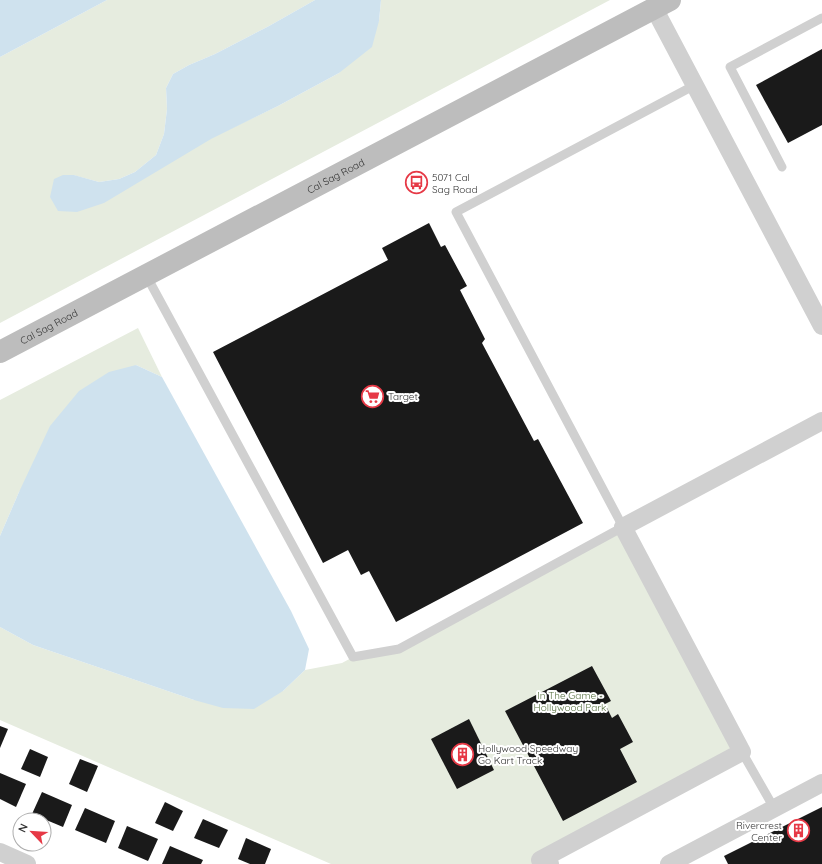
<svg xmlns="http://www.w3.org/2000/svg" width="822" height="864" viewBox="0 0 822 864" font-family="Quicksand,sans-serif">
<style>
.green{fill:#e6ecdf}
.water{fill:#cfe2ee}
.building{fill:#1a1a1a}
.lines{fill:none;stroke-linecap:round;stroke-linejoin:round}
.lane{stroke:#d0d0d0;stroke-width:9}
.street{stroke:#d0d0d0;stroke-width:18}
.secondary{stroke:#bdbdbd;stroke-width:22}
.labels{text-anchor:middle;stroke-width:4;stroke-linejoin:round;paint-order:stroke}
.street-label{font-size:10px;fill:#333;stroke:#fff}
.poi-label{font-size:10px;fill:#333;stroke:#fff;text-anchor:start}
.park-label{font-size:10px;fill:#56703f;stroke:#fff}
</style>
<rect width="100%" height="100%" fill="#fff"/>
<g class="green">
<polygon points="107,0 315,0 269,26 215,54 189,65 173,74 166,88 167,109 164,134 156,155 135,172 119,179 99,182 73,175 58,211 278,106 339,73 379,21 381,0 610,0 0,323 0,57"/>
<polygon points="138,328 162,377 136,365 19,492 0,536 0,400"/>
<polygon points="623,527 742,752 533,864 331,864 0,720 0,627 33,645 194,700 283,691 305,670 342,663 353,657 399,649"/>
</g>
<g class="water">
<polygon points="0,0 107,0 0,57"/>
<polygon points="315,0 381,0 379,21 372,47 339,73 278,106 211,139 104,203 77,212 58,211 50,197 54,179 63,175 74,175 99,182 119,179 135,172 156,155 164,134 167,109 166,88 173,74 189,65 215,54 269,26"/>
<polygon points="136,365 162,377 291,611 309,649 305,670 283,691 254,709 223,708 194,700 33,645 0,627 0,536 19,492 50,426 79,391 109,372"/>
</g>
<g class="building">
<polygon points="822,49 822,125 788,143 756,85"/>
<polygon points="429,223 441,247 445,245 467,286 460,290 485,339 482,343 534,441 538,439 583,523 396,622 369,571 361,575 348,550 323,563 213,352 388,260 382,248"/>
<polygon points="592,666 611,701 605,704 612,718 618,714 633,742 620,749 637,782 563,821 505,711"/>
<polygon points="469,719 494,770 457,789 431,739"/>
<polygon points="0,726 8,729 0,748"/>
<polygon points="30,749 48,757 40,777 21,769"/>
<polygon points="80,759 98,766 87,792 69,784"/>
<polygon points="0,773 26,784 16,807 0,799"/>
<polygon points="42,792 72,805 63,827 32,814"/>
<polygon points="165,802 183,811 173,831 155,823"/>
<polygon points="822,807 822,864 728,864 724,856"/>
<polygon points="85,808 115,821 106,843 75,830"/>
<polygon points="203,819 228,830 219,848 194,838"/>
<polygon points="127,826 158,839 148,861 118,848"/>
<polygon points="246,838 271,849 265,864 250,864 238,859"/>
<polygon points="170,846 203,860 201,864 162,864"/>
</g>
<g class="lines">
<g class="lane">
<polyline points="782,167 730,67 822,18"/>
<polyline points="146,275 353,657 399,649 623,527 456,212 695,85"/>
<polyline points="742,752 774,808"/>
</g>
<g class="street">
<polyline points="654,8 822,326"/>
<polyline points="0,852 27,864"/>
<polyline points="550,864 540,860 742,752 623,527 822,421"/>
<polyline points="669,864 822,783"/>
</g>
<path class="secondary" id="s1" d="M 0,352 L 670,0"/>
</g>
<defs>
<symbol id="bus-ring" viewBox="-11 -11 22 22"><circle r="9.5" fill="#fff" stroke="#e63946" stroke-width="1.5"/><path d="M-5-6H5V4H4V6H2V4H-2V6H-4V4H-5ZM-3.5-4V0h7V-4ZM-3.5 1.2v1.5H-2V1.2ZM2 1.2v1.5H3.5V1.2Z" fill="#e63946"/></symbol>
<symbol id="supermarket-ring" viewBox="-11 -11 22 22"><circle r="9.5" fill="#fff" stroke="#e63946" stroke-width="1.5"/><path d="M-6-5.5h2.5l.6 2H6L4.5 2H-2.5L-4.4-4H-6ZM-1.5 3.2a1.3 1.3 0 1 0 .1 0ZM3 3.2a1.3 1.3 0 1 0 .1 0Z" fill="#e63946"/></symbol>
<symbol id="building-ring" viewBox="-11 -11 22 22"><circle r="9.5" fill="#fff" stroke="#e63946" stroke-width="1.5"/><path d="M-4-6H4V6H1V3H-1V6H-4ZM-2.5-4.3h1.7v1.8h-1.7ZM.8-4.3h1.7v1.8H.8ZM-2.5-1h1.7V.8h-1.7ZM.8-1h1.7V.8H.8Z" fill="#e63946"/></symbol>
</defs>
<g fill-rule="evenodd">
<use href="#bus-ring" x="404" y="170" width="25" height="25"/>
<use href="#supermarket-ring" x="360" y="384" width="25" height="25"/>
<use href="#building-ring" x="450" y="742" width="25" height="25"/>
<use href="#building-ring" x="786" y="818" width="25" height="25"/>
</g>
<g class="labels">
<g class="street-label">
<text dy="4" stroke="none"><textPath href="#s1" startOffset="379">Cal Sag Road</textPath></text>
<text dy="4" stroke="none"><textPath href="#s1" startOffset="55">Cal Sag Road</textPath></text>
</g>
<g class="poi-label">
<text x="432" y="181">5071 Cal<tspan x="432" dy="12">Sag Road</tspan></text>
<text x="388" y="400">Target</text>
<text x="478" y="752">Hollywood Speedway<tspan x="478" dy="12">Go Kart Track</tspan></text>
<text x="782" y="829" text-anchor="end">Rivercrest<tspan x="782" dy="12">Center</tspan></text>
</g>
<g class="park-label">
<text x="570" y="699">In The Game -<tspan x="570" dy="12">Hollywood Park</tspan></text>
</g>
</g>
<g transform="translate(32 832) rotate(295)"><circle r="19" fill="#ffffff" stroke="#adadad"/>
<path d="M0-3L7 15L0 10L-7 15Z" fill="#e63946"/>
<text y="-6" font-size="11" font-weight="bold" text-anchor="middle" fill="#333333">N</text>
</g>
</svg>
